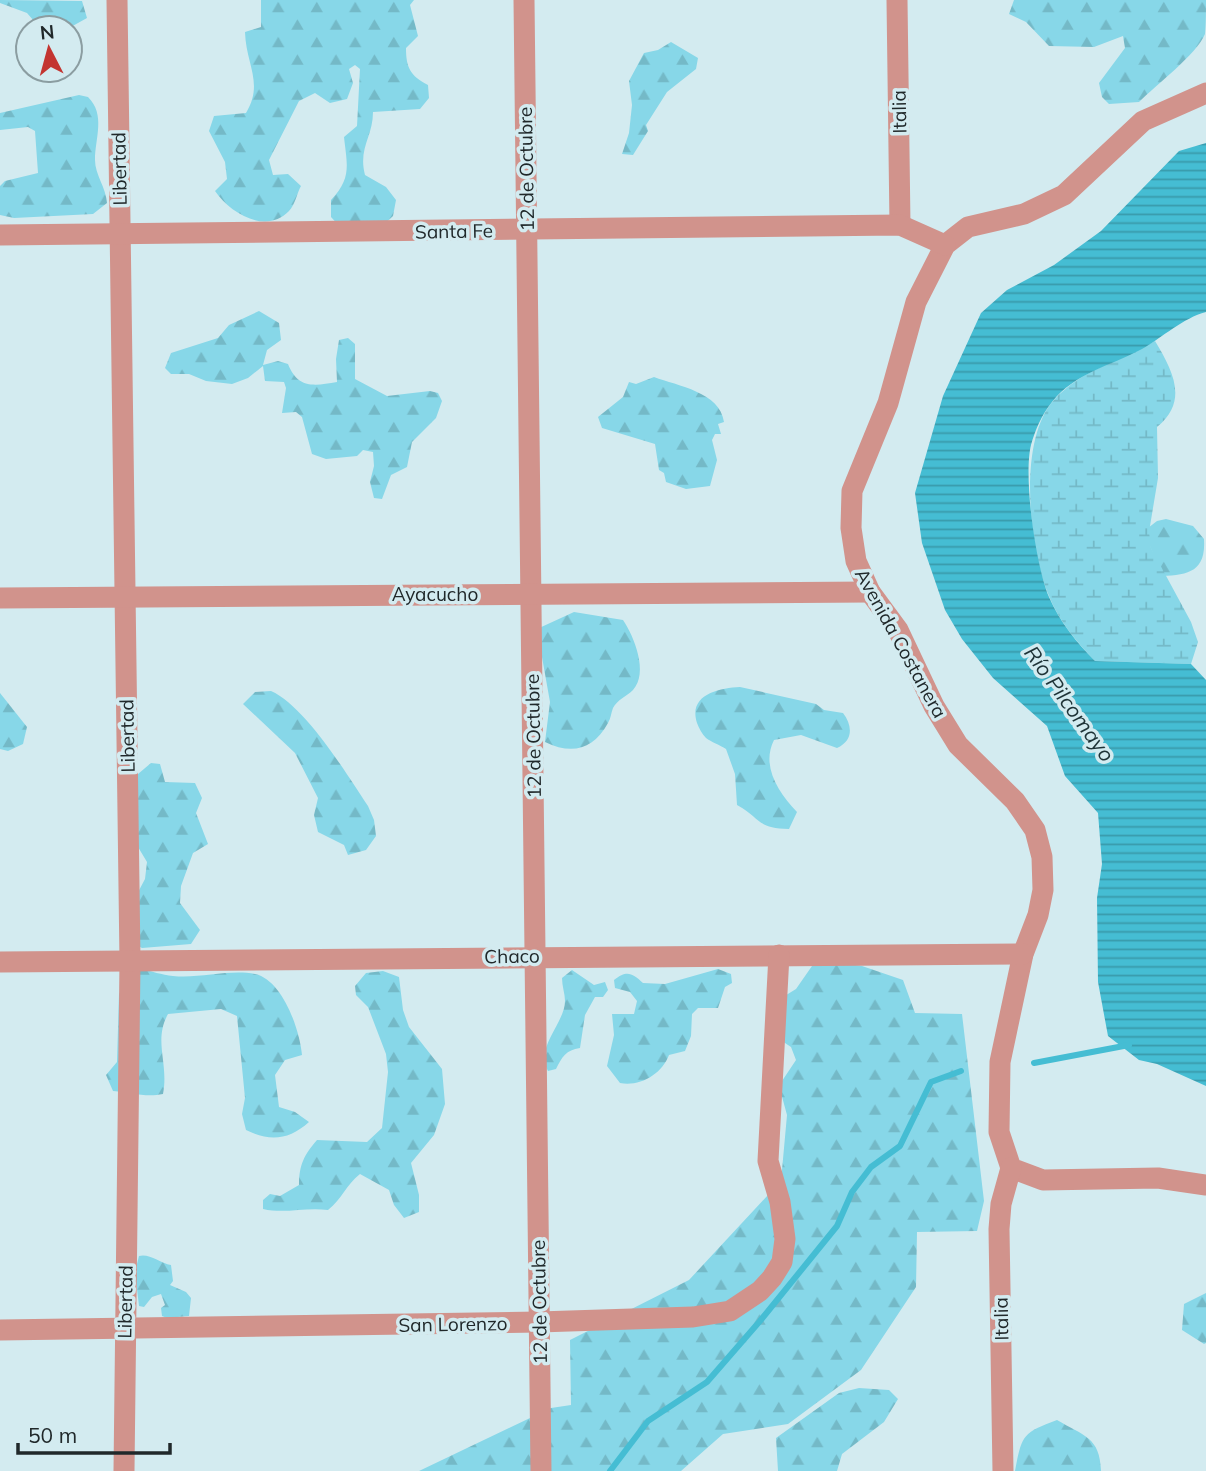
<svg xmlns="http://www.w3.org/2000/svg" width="1206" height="1471" viewBox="0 0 1206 1471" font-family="Mulish,sans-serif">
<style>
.forest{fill:url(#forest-firs)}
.wetland{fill:url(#wetland-marsh)}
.water{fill:url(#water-rules)}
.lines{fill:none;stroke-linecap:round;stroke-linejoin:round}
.stream{stroke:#45bdd3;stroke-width:6}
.minor{stroke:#d1938c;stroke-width:21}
.labels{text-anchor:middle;stroke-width:7;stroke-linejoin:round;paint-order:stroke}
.street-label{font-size:19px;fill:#20282a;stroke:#d3ebf0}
.water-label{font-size:21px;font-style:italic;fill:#1e3337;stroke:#d3ebf0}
</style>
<defs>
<pattern id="forest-firs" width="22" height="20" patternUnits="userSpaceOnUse" patternTransform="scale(1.75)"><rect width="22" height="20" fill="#87d7e8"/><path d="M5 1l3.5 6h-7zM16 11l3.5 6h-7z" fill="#74b9c7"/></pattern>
<pattern id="wetland-marsh" width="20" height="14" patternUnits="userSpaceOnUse" patternTransform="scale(1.75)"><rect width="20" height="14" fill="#87d7e8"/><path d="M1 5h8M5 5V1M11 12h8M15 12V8" fill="none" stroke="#74b9c7"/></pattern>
<pattern id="water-rules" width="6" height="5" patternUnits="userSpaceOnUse" patternTransform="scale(1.75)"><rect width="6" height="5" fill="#45bdd3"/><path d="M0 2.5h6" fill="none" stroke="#399aab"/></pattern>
</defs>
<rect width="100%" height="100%" fill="#d3ebf0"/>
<g class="forest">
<polygon points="0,0 82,1 87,18 69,28 40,28 27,13 0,3"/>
<path d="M 261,0 L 414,0 L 410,5 L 418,36 L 406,48 C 406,67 410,76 428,85 L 429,98 L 420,109 L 373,112 C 373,137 358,148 365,175 L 386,187 L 396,200 L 393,216 L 379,229 L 343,230 L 331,217 L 331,200 C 352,178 347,165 344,137 L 357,126 L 360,69 L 355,65 L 349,69 L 353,83 L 347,99 L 330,103 L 315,93 L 299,101 L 269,160 L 273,175 L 288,174 L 301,186 C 297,193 295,205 289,211 C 266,235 230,213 215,191 L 227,179 L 225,162 L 209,131 L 214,116 L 246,113 C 264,83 246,65 245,32 L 261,27 Z"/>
<path d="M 1014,0 L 1206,0 C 1206,10 1206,25 1205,34 C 1197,54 1156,85 1139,102 L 1109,104 L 1102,97 L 1099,83 L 1125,48 L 1123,36 L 1094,47 L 1049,46 L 1026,22 L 1009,14 Z"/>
<polygon points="671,42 698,58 696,69 667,92 646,125 648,131 633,155 622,154 629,133 632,105 629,81 644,53 658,50"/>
<path d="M 79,95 L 88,97 C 106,115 95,138 95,160 C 95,175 106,187 107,203 L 93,214 L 14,218 L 0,215 L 0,186 L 5,181 L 38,173 L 35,131 L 28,127 L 0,130 L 0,113 Z"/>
<path d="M 259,311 L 279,323 L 281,340 L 267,350 L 263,365 L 278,361 L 288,364 C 298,389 314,386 337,382 L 336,359 L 339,340 L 348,338 L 355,344 L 355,379 L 387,396 L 430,391 L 438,393 L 442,401 L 436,418 L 412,442 L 407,467 L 391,475 L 382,499 L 374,498 L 370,482 L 374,466 L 373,452 L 363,450 L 357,456 L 326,459 L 312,454 L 302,417 L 296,412 L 282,413 L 286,388 L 284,382 L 265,381 L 263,366 L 248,378 L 232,384 L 206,381 L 189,374 L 171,374 L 165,368 L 171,353 L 218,338 L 229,325 Z"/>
<path d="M 654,377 C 678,386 720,392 724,422 L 718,424 L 721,434 L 715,434 L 712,440 L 717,460 L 710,486 L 686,489 L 666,482 L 664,473 L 659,470 L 655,444 L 602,428 L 598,417 L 623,397 L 629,382 L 636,384 Z"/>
<path d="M 1166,519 L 1193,526 L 1204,539 C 1206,571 1189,575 1162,576 L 1144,531 L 1157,521 Z"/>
<path d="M 574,612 L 623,620 C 634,636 649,673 633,690 C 627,696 617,700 613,708 C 611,713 611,718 608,723 C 593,750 572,755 545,742 L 550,702 L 537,629 Z"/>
<path d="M 740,687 L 816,704 L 824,710 L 843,713 C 853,726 853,741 837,748 L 801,735 L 774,740 C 761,766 778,792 797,812 L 789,829 C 756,828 762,819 737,805 L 735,774 L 726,749 C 720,745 711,742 706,738 C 702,734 699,728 697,723 C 688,695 718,688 740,687 Z"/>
<path d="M 271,691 C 305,706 346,773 368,806 L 374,820 L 376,836 L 366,850 L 348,855 L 344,845 L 318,832 L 314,815 L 318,798 L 295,753 L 243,704 L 255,692 Z"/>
<polygon points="0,693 27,727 23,744 8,751 0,749"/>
<polygon points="151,763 160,764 165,782 195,783 202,798 196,813 208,844 193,853 181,886 180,903 200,930 191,944 142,948 127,940 136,896 145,879 147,862 138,847 138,774"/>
<polygon points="834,962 862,966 903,980 915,1013 962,1014 984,1201 977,1231 917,1232 916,1287 861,1370 788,1424 723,1434 681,1471 419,1471 551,1408 571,1405 570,1340 689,1280 781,1181 787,1115 781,1093 782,1081 796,1060 791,1047 782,1041 783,997 796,989 812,966"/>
<path d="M 141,969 C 151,971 162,975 173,976 C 199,979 229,969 255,974 C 283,980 300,1031 302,1055 L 285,1060 L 275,1075 L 279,1107 L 295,1112 L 309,1122 C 289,1140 270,1142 246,1130 L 242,1114 L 245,1098 L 237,1016 L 221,1009 L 168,1014 C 153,1041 169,1063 163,1094 C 145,1098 131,1092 113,1091 L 106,1075 L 117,1062 L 119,994 L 128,979 Z"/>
<path d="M 718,969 L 731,974 L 732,983 L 725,987 L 718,1008 L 698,1008 L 692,1014 L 691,1036 L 685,1051 L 669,1055 C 662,1074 640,1087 620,1083 L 607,1066 L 614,1035 L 612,1014 L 634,1014 L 637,1001 L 630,992 L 615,988 L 614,980 C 627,970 632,973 643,983 L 665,984 Z"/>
<path d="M 572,970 L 594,985 L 605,982 L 608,990 L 603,997 L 595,997 L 585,1015 L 580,1048 C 566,1050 562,1057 556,1069 L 548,1071 C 534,1048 565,1023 565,1001 C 565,994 562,986 562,978 Z"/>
<path d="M 383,971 L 399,977 L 403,1010 L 409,1027 L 442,1069 L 445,1104 L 434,1135 L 411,1163 L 419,1195 L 419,1212 L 404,1218 L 394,1205 L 389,1190 L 360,1174 C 346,1185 342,1199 328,1210 C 305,1207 285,1214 263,1209 L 263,1200 L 270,1194 L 280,1196 L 299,1185 C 299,1165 304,1155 317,1140 L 367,1142 L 382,1128 L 388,1072 L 386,1054 L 368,1007 L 356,995 L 355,986 L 366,973 Z"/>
<path d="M 139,1256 C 149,1253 160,1263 171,1265 L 173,1281 L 170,1285 L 186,1292 L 191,1298 L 189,1316 L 167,1318 L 162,1316 L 161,1308 L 165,1305 L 161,1294 L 152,1297 L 144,1307 L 139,1306 L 135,1272 Z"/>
<polygon points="1206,1293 1206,1343 1204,1344 1182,1330 1184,1304"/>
<polygon points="859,1388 889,1390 898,1399 884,1422 842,1454 837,1471 778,1471 776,1438 839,1393"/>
<path d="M 1057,1420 C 1084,1436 1100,1437 1101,1471 L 1015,1471 C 1022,1435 1022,1433 1057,1420 Z"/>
</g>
<path class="wetland" d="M 1155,341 C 1173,371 1189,401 1157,427 L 1158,478 L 1149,532 L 1151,548 L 1191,622 L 1198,642 L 1191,664 L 1095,661 C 1076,641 1059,621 1049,596 C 1029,549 1017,440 1054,400 C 1081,370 1121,360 1155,341 Z"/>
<path class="water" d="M 1206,143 L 1206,312 C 1183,318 1163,337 1142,349 C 1110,366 1075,373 1052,402 C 1042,414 1035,430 1031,445 C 1023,478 1036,566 1049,597 C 1060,622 1076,642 1095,661 L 1191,664 L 1206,680 L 1206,1086 L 1157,1064 L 1139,1060 L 1108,1036 L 1098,982 L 1097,898 L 1102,864 L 1098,813 L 1065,776 L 1047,726 L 993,678 L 962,639 L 945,610 L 922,543 L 915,493 L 943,396 L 981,313 L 1007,290 L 1054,265 L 1101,231 L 1179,151 Z"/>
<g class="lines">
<g class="stream">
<polyline points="1034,1063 1129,1045"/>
<polyline points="610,1471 648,1421 707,1382 760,1321 837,1226 852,1192 871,1167 900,1146 931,1082 961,1071"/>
</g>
<g class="minor">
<polyline points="117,0 130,961 124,1471"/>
<polyline points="524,0 541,1471"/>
<polyline points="897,0 900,225"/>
<polyline points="1206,93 1143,121 1064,195 1024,214 968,227 945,245 916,302 888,403 852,491 851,528 856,561 870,592 898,630 934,706 958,745 1015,801 1035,830 1042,857 1043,890 1038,915 1023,954 1000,1062 999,1132 1011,1168 1043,1180 1158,1178 1206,1185"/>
<polyline points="0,235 900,225 945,245"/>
<polyline points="0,598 870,592"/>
<polyline points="0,962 1023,954"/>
<polyline points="0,1330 539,1322 693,1317 730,1311 760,1291 772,1278 782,1262 785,1239 780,1202 768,1161 779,955"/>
<polyline points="1003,1471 999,1229 1001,1204 1011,1168"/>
</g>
</g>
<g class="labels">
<g class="street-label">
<text transform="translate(899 112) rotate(-91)" y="7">Italia</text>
<text transform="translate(119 169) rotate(-91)" y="7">Libertad</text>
<text transform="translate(526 169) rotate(-91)" y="7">12 de Octubre</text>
<text transform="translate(454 231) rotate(-1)" y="7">Santa Fe</text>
<text x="435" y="601">Ayacucho</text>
<text transform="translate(901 643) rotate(61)" y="7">Avenida Costanera</text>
<text transform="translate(127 736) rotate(-91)" y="7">Libertad</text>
<text transform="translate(533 736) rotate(-91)" y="7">12 de Octubre</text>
<text transform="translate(512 956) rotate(-1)" y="7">Chaco</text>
<text transform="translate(125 1302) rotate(-89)" y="7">Libertad</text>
<text transform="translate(539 1302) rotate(-91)" y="7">12 de Octubre</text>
<text transform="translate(1001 1319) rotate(-91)" y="7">Italia</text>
<text transform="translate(453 1324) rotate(-1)" y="7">San Lorenzo</text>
</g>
<g class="water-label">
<text transform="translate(1069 704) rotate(54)" y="7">Río Pilcomayo</text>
</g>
</g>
<g transform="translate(49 49) rotate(354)"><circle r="33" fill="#d3ebf0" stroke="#8b9da1" stroke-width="2"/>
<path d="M0-5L12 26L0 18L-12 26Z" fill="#c33531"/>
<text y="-10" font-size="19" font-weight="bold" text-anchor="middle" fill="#20282a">N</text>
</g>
<path d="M18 1443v10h152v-10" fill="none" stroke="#20282a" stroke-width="3.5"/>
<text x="28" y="1443" font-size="21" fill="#20282a" stroke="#d3ebf0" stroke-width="5" paint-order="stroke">50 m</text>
</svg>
